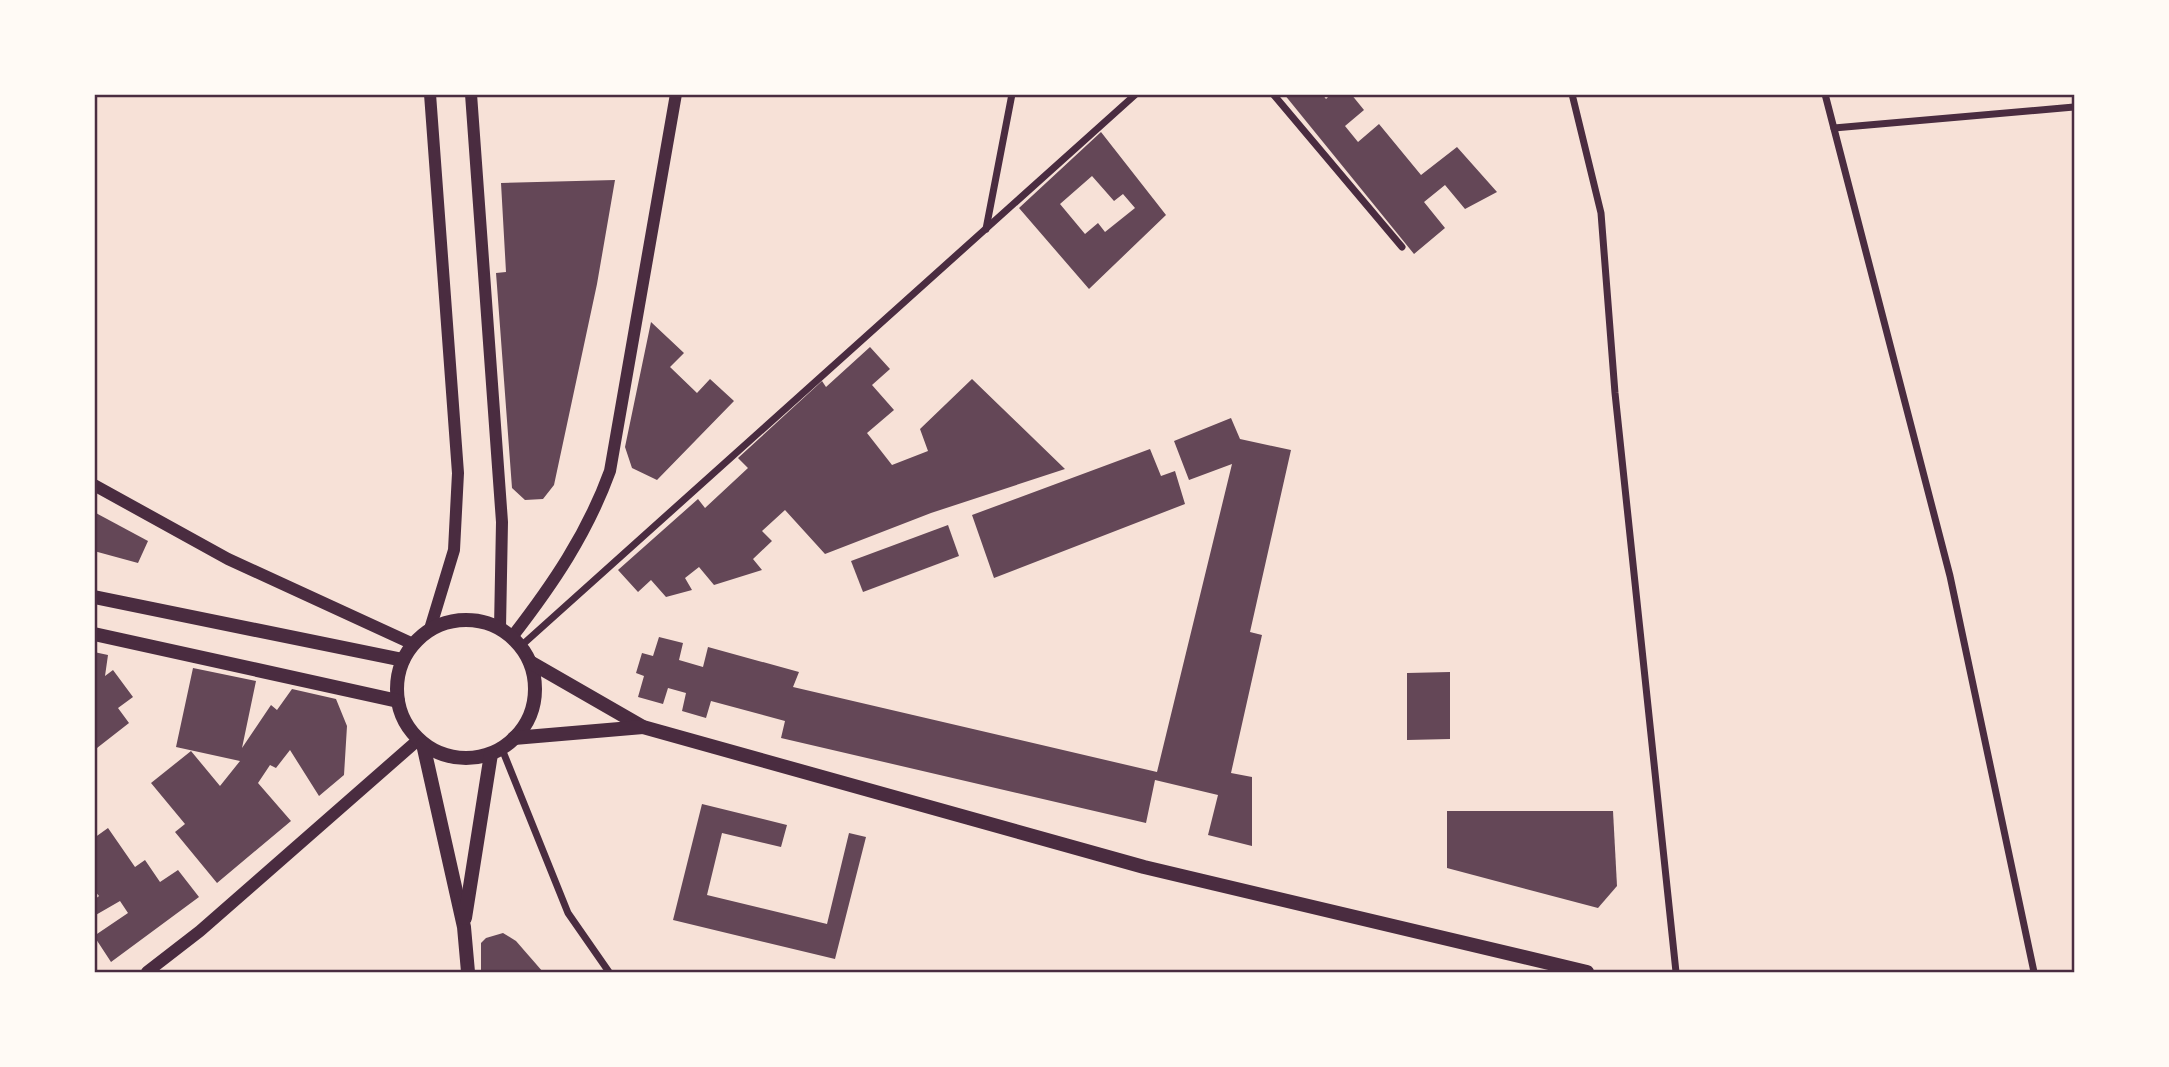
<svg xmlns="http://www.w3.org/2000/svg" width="2169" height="1067" viewBox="0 0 2169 1067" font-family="'Fira Sans',sans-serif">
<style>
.building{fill:#644757;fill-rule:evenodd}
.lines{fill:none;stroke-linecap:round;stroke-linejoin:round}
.minor{stroke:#4a2c40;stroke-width:7}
.tertiary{stroke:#4a2c40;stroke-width:12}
.secondary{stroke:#4a2c40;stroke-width:14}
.neatline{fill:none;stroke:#4a2c40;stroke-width:2.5}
</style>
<rect width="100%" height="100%" fill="#f7e1d7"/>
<g class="building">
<polygon points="1284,94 1322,94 1326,99 1331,94 1351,94 1364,110 1345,126 1358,142 1379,124 1421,175 1457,147 1497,192 1465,209 1445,185 1424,202 1445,228 1414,254"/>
<path d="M 1101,132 L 1166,215 L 1089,289 L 1019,208 ZM 1092,176 L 1114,201 L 1123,194 L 1135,208 L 1105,232 L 1098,223 L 1085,234 L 1060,204 Z"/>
<polygon points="615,180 597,284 554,485 543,499 525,500 512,488 497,286 496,273 506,272 501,183"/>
<polygon points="651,322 684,353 670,367 697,393 710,379 734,401 657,480 632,468 625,447"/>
<polygon points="870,347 890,369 872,385 894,410 867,433 892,465 928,451 920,429 972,379 1065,469 931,513 825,554 785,510 762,531 772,541 753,559 762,570 714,585 699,567 685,578 692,590 666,597 651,580 638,592 618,570 698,499 705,508 748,468 738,458 822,381 826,387"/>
<polygon points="1231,418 1240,439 1291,450 1250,632 1262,635 1231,773 1252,777 1252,846 1208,835 1218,795 1155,780 1146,823 781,738 785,721 711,701 706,718 682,711 686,693 668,688 663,704 638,697 644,676 636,673 642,653 653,656 659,637 683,643 679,660 703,667 708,647 799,672 793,687 1157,772 1232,464 1189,480 1174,441"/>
<polygon points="1150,449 1161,476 1175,471 1185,504 994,578 972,515"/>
<polygon points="94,512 148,541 138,563 94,551"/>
<polygon points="948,525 959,556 863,592 851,561"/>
<polygon points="94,652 108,655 105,676 113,670 133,697 118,708 129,723 97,748"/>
<polygon points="193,668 256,681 242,748 271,705 277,710 292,689 336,699 347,726 344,775 319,796 290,750 276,768 270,765 258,783 291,821 217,883 175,832 185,824 151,783 191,751 220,786 240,761 176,747"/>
<polygon points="1450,672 1450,739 1407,740 1407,673"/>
<polygon points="702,804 787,825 781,847 722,833 707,895 827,924 849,833 866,837 835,959 673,920"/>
<polygon points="1447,811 1613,811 1617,886 1598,908 1447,868"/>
<polygon points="108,828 135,867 145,860 160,882 178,870 199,897 111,962 94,936 128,913 120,901 94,916 94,900 99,896 94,890 94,838"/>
<polygon points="503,933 516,941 543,972 481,972 481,943 486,938"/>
</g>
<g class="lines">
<g class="minor">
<polyline points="1273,94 1402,247"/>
<polyline points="1572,94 1601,213 1615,393 1676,972"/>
<polyline points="1825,94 1950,576 2034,972"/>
<polyline points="1834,128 2074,107"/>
<polyline points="986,229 1012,94"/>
<polyline points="521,646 1136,94"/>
<polyline points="502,749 568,913 609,972"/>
</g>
<g class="tertiary">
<polyline points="430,94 458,473 454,550 430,629"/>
<polyline points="471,94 502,522 500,628"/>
<polyline points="94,485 228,559 413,644"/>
<path d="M 512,637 C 553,584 587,534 610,471 L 676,94"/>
<polyline points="147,972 200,931 418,740"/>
</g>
<g class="secondary">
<polyline points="94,597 403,660"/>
<circle cx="466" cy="689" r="69"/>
<polyline points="94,634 398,701"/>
<polyline points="530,662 643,727 1144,867 1587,972"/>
<polyline points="514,738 643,727"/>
<polyline points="423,744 464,927 468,972"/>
<polyline points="465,918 491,754"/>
</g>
</g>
<rect width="2169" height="1067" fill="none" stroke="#fffaf5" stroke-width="192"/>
<rect x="96" y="96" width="1977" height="875" class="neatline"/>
</svg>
